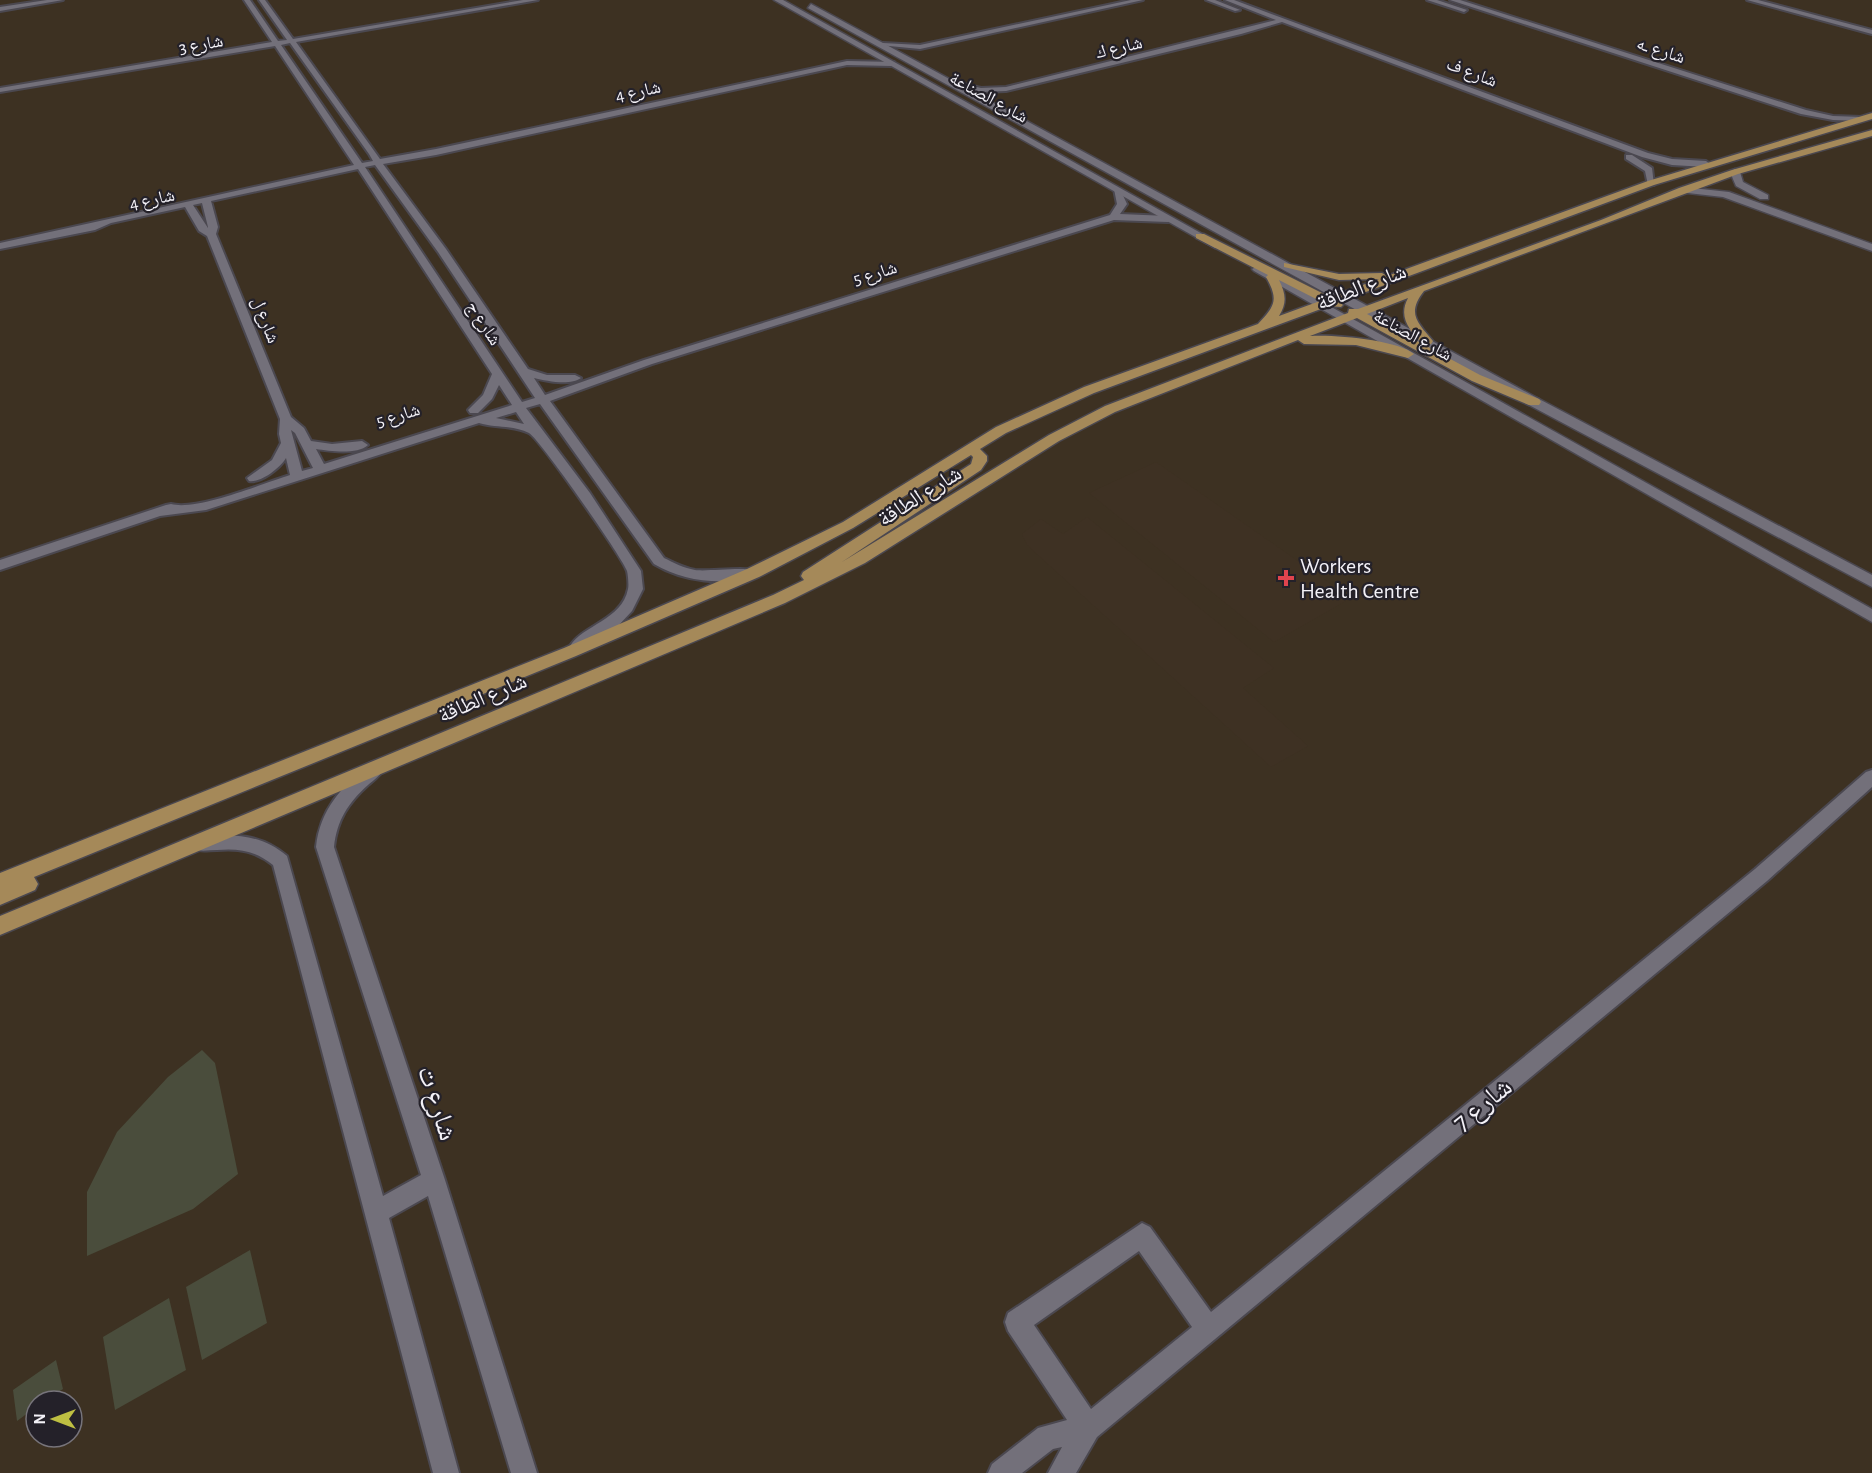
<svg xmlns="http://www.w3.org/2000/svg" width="1872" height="1473" viewBox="0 0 1872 1473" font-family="'Alegreya Sans','Noto Naskh Arabic',sans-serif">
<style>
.industrial{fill:#3d3122;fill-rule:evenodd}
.medical{fill:#3e3123}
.green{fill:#4a4d3c}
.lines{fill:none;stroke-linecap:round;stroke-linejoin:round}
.street-casing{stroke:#4b4850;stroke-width:4}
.secondary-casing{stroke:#4b4850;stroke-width:3}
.primary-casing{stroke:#4b4850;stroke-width:3}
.street{fill:#73707a;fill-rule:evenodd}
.secondary{fill:#73707a;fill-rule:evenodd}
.primary{fill:#a58959;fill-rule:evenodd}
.health-dot{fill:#e0444e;stroke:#242129;stroke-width:2}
.labels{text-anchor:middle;stroke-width:4.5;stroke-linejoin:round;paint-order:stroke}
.far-street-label{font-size:18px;fill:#f3f1f7;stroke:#242129}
.street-label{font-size:22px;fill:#f3f1f7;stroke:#242129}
.poi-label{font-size:22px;fill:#f3f1f7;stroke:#242129;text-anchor:start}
.near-street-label{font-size:27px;fill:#f3f1f7;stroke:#242129}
</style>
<rect width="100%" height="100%" fill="#2d2a33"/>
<path class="industrial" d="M 0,0 L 1872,0 L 1872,1473 L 0,1473 ZM 36,1401 L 72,1401 L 72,1437 L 36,1437 Z"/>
<g class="medical">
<polygon points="1156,462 1351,598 1274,642 1089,493"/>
<polygon points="1087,517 1274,668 1243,688 1308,746 1271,767 1027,545 1022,534 1041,519 1063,534"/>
</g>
<g class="green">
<polygon points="202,1050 215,1063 238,1174 193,1209 87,1256 87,1192 117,1132 168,1077"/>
<polygon points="250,1250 267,1323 202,1360 186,1287"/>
<polygon points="169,1298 186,1370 115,1410 103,1337"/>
<polygon points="56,1360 63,1389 44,1401 36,1401 36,1407 17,1421 13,1390"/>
</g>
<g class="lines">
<defs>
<g id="street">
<polygon points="47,0 63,0 0,11 0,7"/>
<path d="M 244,0 L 250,0 L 278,41 L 287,40 L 259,0 L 265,0 L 293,39 L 523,0 L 538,0 L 296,42 L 380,159 L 436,149 L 847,61 L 894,62 L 891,66 L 847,65 L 436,155 L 383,164 L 446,249 L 528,369 L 547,375 L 575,375 L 581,378 C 570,386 547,381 534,378 L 545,395 L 644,360 L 1110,215 L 1117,204 L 1114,189 L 1120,189 L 1127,204 L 1120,214 L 1168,216 L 1173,219 L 1168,222 L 1114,220 L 652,364 L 550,401 L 664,558 C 674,563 684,568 695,570 C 709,572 754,565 760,573 L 758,576 C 724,586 684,582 654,564 L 540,404 L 526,408 L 590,493 L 641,571 L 643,589 L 632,611 L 618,626 L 583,650 L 573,650 L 570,646 C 583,625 622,620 628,589 C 629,585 628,575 627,571 C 622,557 539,438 529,433 C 513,425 495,428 479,423 L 206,510 L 160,516 L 0,570 L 0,560 L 166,505 L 171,504 C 197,511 261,484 290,475 L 286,458 C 280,468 261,483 249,481 L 247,478 L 272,460 L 281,443 L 279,434 L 280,419 L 207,236 L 199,231 L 185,207 L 111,223 L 95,230 L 0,249 L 0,243 L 354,165 L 275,46 L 0,92 L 0,88 L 272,42 ZM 290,43 L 369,154 L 373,161 L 362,163 L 281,45 ZM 375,165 L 438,252 L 535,398 L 522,402 L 365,167 ZM 358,169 L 492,374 L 483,395 L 468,410 L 470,413 L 478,413 L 492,399 L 499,385 L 512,405 L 324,464 L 316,449 C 330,451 357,455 368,445 L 362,441 L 332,444 L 311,441 L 304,428 L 291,417 L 216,234 L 218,227 L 211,201 ZM 202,203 L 208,227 L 208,228 L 193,205 ZM 516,412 L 524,424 L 496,418 ZM 291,430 L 295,433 L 313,468 L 302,471 Z"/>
<polygon points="1131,0 1143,0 920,49 879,45 883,43 920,45"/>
<polygon points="1206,0 1215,0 1240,10 1235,11"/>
<polygon points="1225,0 1234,0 1285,19 1648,153 1672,159 1706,161 1710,164 1706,167 1672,165 1642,157 1282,22 1241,34 1006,91 981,92 955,85 959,83 981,88 1006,87 1276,20"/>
<polygon points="1427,0 1437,0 1467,10 1464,12"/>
<polygon points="1450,0 1460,0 1806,110 1833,116 1862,117 1866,119 1862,121 1833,120 1801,114"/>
<polygon points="1747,0 1758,0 1872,30 1872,34"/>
<polygon points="1626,155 1632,155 1652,168 1654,185 1648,185 1645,171 1626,159"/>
<path d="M 376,761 L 382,763 L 384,768 C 381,775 374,780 368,785 C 348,803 337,820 334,847 L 445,1180 L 537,1473 L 511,1473 L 428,1196 L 389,1218 L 459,1473 L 433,1473 L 273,865 C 256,851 239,848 217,850 C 209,850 201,852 193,849 L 190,844 L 193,839 L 199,837 C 232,833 261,834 287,856 L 383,1196 L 421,1175 L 316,847 C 320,809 342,787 370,763 Z"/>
<path d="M 1872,770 L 1872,787 L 1767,881 L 1097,1437 L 1076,1473 L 1048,1473 L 1062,1447 L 1053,1449 L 1022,1473 L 988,1473 L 992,1464 L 1038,1428 L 1067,1420 L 1008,1331 L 1005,1322 L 1008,1313 L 1142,1223 L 1150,1227 L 1211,1312 L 1755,869 L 1866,772 ZM 1139,1251 L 1192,1327 L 1091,1409 L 1034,1325 Z"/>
</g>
<g id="secondary">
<polygon points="774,0 783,0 1224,246 1223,248 1215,248"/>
<polygon points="811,4 1539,399 1872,575 1872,587 1529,405 808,8"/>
<polygon points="1735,169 1740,172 1743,182 1768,195 1768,199 1760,199 1736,186 1730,172"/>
<polygon points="1683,187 1729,192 1872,244 1872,251 1723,197 1679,192 1678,190"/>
<polygon points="1258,266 1872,609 1872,622 1254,271 1252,269"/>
</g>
<path id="primary" d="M 1872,113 L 1872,119 L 1654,185 L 1339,302 L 1343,305 L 1341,307 L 1329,306 L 1094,393 L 1006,433 L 980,449 L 987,456 L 987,461 L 981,470 L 842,562 L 1049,435 L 1105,406 L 1348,313 L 1349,309 L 1358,309 L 1601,220 L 1679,188 L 1732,170 L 1872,130 L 1872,136 L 1738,174 L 1424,291 C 1406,314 1418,323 1433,341 L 1431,344 L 1423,344 C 1409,330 1398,317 1408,298 L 1367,314 L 1480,375 L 1539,399 L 1541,402 L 1539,405 L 1529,405 L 1472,381 L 1357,318 L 1310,336 C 1332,334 1399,340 1414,354 L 1408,358 L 1356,345 L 1304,344 L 1298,340 L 1115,412 L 1059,441 L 865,563 L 785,603 L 0,935 L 0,916 L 773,595 L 804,580 L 801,576 L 803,572 L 971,464 L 973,457 L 971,455 L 853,528 L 759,577 L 576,656 L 34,877 L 38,884 L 35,890 L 0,905 L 0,873 L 564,648 L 747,569 L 843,522 L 996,427 L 1084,387 L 1258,324 C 1275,306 1279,300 1266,277 L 1268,275 L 1196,238 L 1196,234 L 1204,234 L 1330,297 L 1379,279 L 1339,280 L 1284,267 L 1284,263 L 1339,274 L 1382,273 L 1387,276 L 1648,181 ZM 1279,280 L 1320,301 L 1279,316 C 1287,303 1286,294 1279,280 Z"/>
</defs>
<use href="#street" class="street-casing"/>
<use href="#secondary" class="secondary-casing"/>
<use href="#primary" class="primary-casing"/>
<use href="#street" class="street"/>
<use href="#secondary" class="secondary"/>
<use href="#primary" class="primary"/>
</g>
<path class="health-dot" d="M1283 569h6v6h6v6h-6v6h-6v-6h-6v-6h6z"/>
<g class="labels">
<g class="far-street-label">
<text transform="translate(201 44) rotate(-10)" y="6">شارع 3</text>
<text transform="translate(1119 47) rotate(-13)" y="6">شارع ك</text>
<text transform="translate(1661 50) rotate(18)" y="6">شارع ـه</text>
<text transform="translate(1472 72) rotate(21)" y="6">شارع ف</text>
<text transform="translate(638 91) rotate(-12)" y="6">شارع 4</text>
<text transform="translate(989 97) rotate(29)" y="6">شارع الصناعة</text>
<text transform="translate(152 199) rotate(-12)" y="6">شارع 4</text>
<text transform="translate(875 273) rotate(-17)" y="6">شارع 5</text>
<text transform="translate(266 320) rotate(69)" y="6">شارع ل</text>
<text transform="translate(484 323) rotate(57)" y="6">شارع ج</text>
<text transform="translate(1413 335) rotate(29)" y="6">شارع الصناعة</text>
<text transform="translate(398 415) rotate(-17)" y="6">شارع 5</text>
</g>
<g class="street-label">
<text transform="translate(1361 286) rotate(-21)" y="8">شارع الطاقة</text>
<text transform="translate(919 495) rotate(-32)" y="8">شارع الطاقة</text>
<text transform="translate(482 697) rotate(-23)" y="8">شارع الطاقة</text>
</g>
<g class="poi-label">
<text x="1300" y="573">Workers<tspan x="1300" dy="25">Health Centre</tspan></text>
</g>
<g class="near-street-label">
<text transform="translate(438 1103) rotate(72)" y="9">شارع ت</text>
<text transform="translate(1482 1104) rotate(-39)" y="9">شارع 7</text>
</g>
</g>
<g transform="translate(54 1419) rotate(270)"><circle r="28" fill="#242129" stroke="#77747b" stroke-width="1.5"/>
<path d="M0-4.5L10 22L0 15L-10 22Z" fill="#bebf42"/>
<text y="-9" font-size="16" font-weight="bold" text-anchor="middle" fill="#f3f1f7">N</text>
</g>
</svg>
